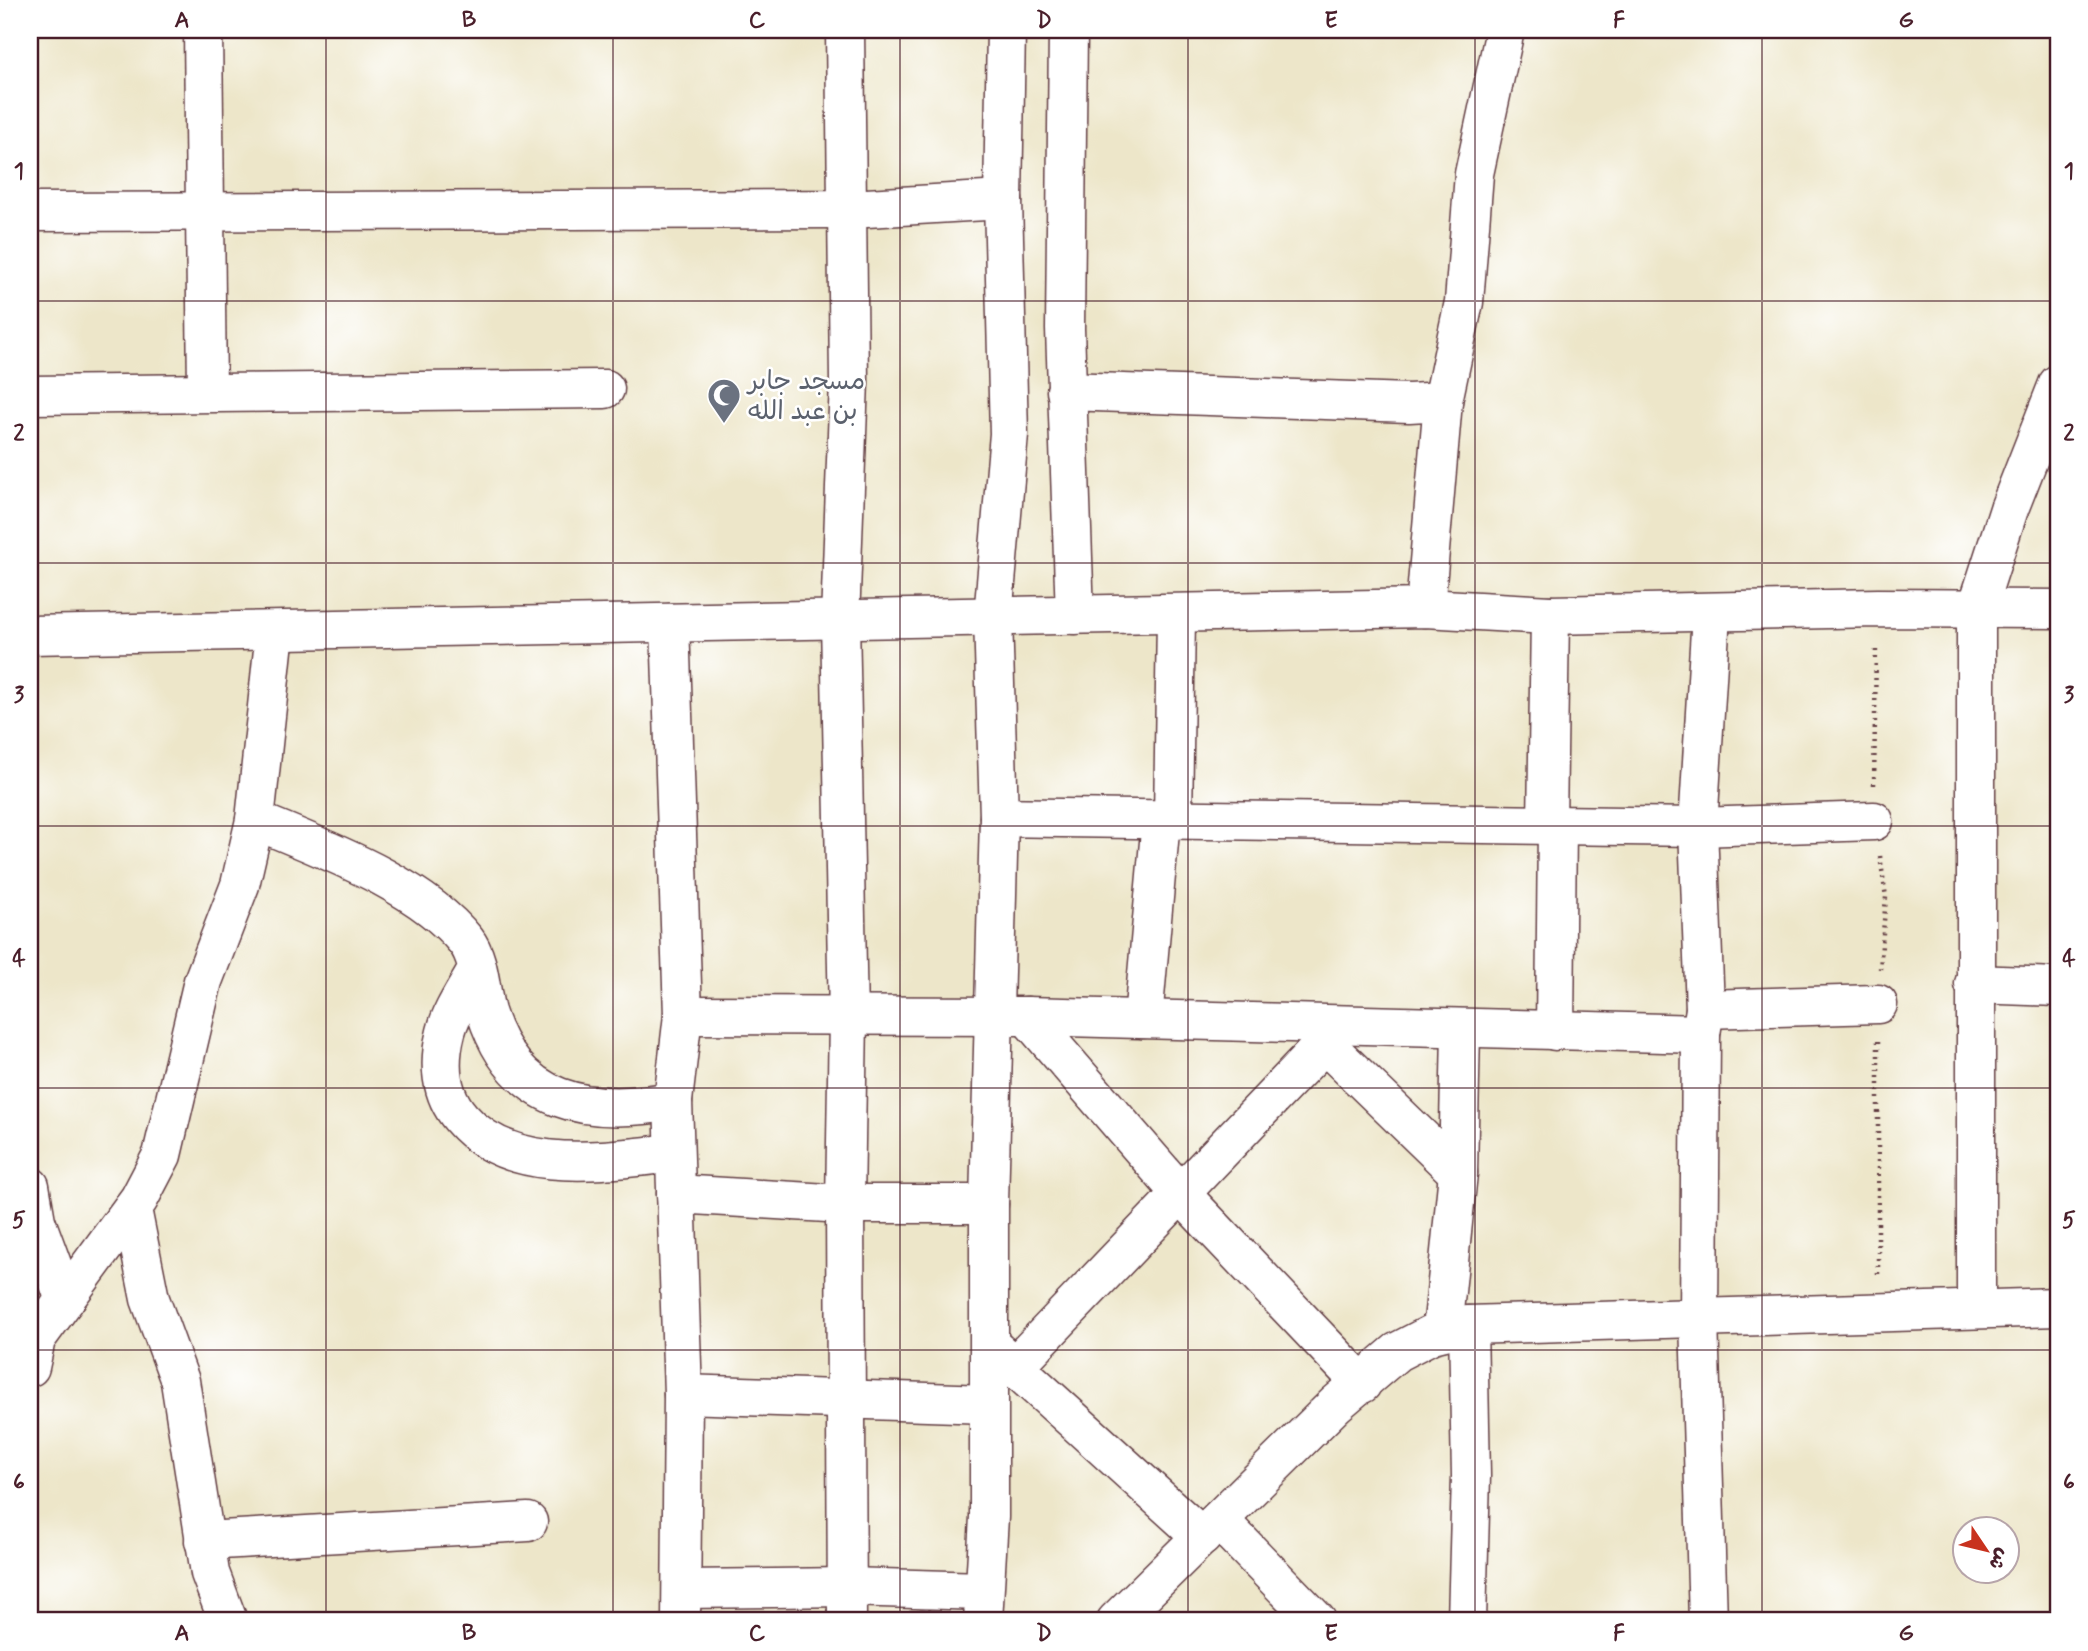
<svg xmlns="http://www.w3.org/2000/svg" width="2088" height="1651" viewBox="0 0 2088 1651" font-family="Mynerve,'Playpen Sans Arabic',sans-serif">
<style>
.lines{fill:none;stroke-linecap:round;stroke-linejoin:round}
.minor-casing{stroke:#623d43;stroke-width:41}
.tertiary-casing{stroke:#623d43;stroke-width:41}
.path{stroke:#623d43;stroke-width:4.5;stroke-dasharray:2 5;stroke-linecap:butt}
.minor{stroke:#fff;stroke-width:38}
.tertiary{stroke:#fff;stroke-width:38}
.grid{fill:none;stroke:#4a1f2b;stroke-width:2;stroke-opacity:0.55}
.labels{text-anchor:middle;stroke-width:5;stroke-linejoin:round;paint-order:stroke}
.worship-label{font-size:26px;fill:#5b616d;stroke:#fff;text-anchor:start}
.neatline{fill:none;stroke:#4a1f2b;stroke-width:2.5}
.grid-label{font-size:23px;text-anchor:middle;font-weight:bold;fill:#4a1f2b}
</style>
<rect width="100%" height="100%" fill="#fff"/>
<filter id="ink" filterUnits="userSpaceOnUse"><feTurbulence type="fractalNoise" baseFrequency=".0143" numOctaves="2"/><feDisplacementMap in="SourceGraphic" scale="14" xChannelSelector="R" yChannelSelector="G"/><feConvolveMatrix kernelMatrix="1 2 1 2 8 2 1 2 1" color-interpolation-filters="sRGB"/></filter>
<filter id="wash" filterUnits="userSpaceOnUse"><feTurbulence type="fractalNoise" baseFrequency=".00686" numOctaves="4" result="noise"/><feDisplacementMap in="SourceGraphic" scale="28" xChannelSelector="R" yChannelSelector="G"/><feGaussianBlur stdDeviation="1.57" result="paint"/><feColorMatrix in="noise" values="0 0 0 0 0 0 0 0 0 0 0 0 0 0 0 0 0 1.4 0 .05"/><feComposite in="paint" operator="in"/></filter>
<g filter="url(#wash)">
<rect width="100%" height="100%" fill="#ede6c9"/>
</g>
<g filter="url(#ink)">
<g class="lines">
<defs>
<g id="minor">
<polyline points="203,30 207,391"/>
<polyline points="845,30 849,381 840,620 848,1017 845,1204 847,1621"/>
<polyline points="1068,30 1065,329 1075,615"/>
<polyline points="30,212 849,209 1003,200"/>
<polyline points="1066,391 1409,403 1443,401"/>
<polyline points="30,395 605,389"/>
<polyline points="1425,608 1443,401 1464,302 1474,174 1505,30"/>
<polyline points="670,623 683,1015 673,1101 683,1394 681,1621"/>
<polyline points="999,817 1698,827 1874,821"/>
<path d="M 255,820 C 321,848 420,883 466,941 C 480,959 480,990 486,1012 C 515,1105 588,1116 673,1101"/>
<polyline points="1173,820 1176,616"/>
<polyline points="1547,825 1550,615"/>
<path d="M 477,970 C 467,989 451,1011 446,1032 C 438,1063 440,1094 461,1118 C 511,1177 605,1160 674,1153"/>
<polyline points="1974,984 2058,987"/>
<polyline points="1705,1009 1878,1004"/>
<polyline points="683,1015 1027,1016 1701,1034"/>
<polyline points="1027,1016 1181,1194 1362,1384"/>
<polyline points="1143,1019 1161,820"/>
<polyline points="1555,1031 1557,825"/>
<polyline points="1324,1043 1458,1173"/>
<polyline points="30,1186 36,1221 65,1300"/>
<polyline points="676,1194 845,1204 989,1204"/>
<polyline points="132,1209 150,1299 180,1381 210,1573 228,1621"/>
<polyline points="1976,1308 1976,611 2009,509 2058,384"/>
<polyline points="1442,1331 1458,1173 1461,1030"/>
<polyline points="996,1350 1202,1537"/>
<polyline points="30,1367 36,1339 139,1199 162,1155 203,981 240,885 255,820 275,631"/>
<polyline points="1014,1367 1341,1026"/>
<polyline points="683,1394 988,1404"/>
<polyline points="1219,1520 1317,1621"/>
<polyline points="204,1541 528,1522"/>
<polyline points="682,1589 847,1587 983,1591"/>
<polyline points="983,1621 989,1517 989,1204 999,817 993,617 1009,434 1003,200 1006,30"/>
<polyline points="1116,1621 1336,1404 1397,1352 1432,1334 1468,1325 2058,1307"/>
<polyline points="1467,1621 1471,1476 1468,1325"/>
<polyline points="1708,1621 1699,1319 1701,1034 1705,1009 1698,827 1711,614"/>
</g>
<polyline id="tertiary" points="30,635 1425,608 1550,615 1878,608 2058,609"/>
</defs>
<use href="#minor" class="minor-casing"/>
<use href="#tertiary" class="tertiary-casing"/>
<g class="path">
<polyline points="1874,785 1876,646"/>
<polyline points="1880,856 1886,897 1880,969"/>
<polyline points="1878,1041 1878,1277"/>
</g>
<use href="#minor" class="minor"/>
<use href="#tertiary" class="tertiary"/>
</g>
</g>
<path class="grid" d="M 326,30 L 326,1621M 613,30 L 613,1621M 900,30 L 900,1621M 1188,30 L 1188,1621M 1475,30 L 1475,1621M 1762,30 L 1762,1621M 30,301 L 2058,301M 30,563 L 2058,563M 30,826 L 2058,826M 30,1088 L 2058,1088M 30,1350 L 2058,1350"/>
<defs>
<symbol id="mosque-pin" viewBox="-11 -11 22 30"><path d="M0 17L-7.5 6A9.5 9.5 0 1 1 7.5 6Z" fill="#6b7280" stroke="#fff"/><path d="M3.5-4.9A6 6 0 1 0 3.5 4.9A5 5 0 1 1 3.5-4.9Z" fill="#fff"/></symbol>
</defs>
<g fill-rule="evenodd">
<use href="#mosque-pin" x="705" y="376" width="38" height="52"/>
</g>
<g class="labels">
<g class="worship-label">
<text x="748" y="389">مسجد جابر<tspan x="748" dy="30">بن عبد الله</tspan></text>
</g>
</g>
<rect width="2088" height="1651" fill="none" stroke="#fff" stroke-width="77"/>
<g transform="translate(1986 1550) rotate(125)"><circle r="33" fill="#ffffff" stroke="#b7a5aa" stroke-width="2"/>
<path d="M0-5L12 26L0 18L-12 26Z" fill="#c8321e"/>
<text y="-10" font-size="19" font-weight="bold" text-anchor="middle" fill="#4a1f2b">ش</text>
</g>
<rect x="38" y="38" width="2012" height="1574" class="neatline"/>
<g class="grid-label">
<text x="182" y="27">A</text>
<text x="469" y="27">B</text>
<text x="757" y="27">C</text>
<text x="1044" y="27">D</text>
<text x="1331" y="27">E</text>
<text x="1619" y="27">F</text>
<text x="1906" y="27">G</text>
<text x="19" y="178">1</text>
<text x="2069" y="178">1</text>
<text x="19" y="440">2</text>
<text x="2069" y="440">2</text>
<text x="19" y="702">3</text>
<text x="2069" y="702">3</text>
<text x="19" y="965">4</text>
<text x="2069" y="965">4</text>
<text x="19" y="1227">5</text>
<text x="2069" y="1227">5</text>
<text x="19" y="1489">6</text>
<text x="2069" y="1489">6</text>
<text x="182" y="1640">A</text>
<text x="469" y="1640">B</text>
<text x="757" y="1640">C</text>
<text x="1044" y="1640">D</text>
<text x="1331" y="1640">E</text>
<text x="1619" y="1640">F</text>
<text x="1906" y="1640">G</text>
</g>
</svg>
